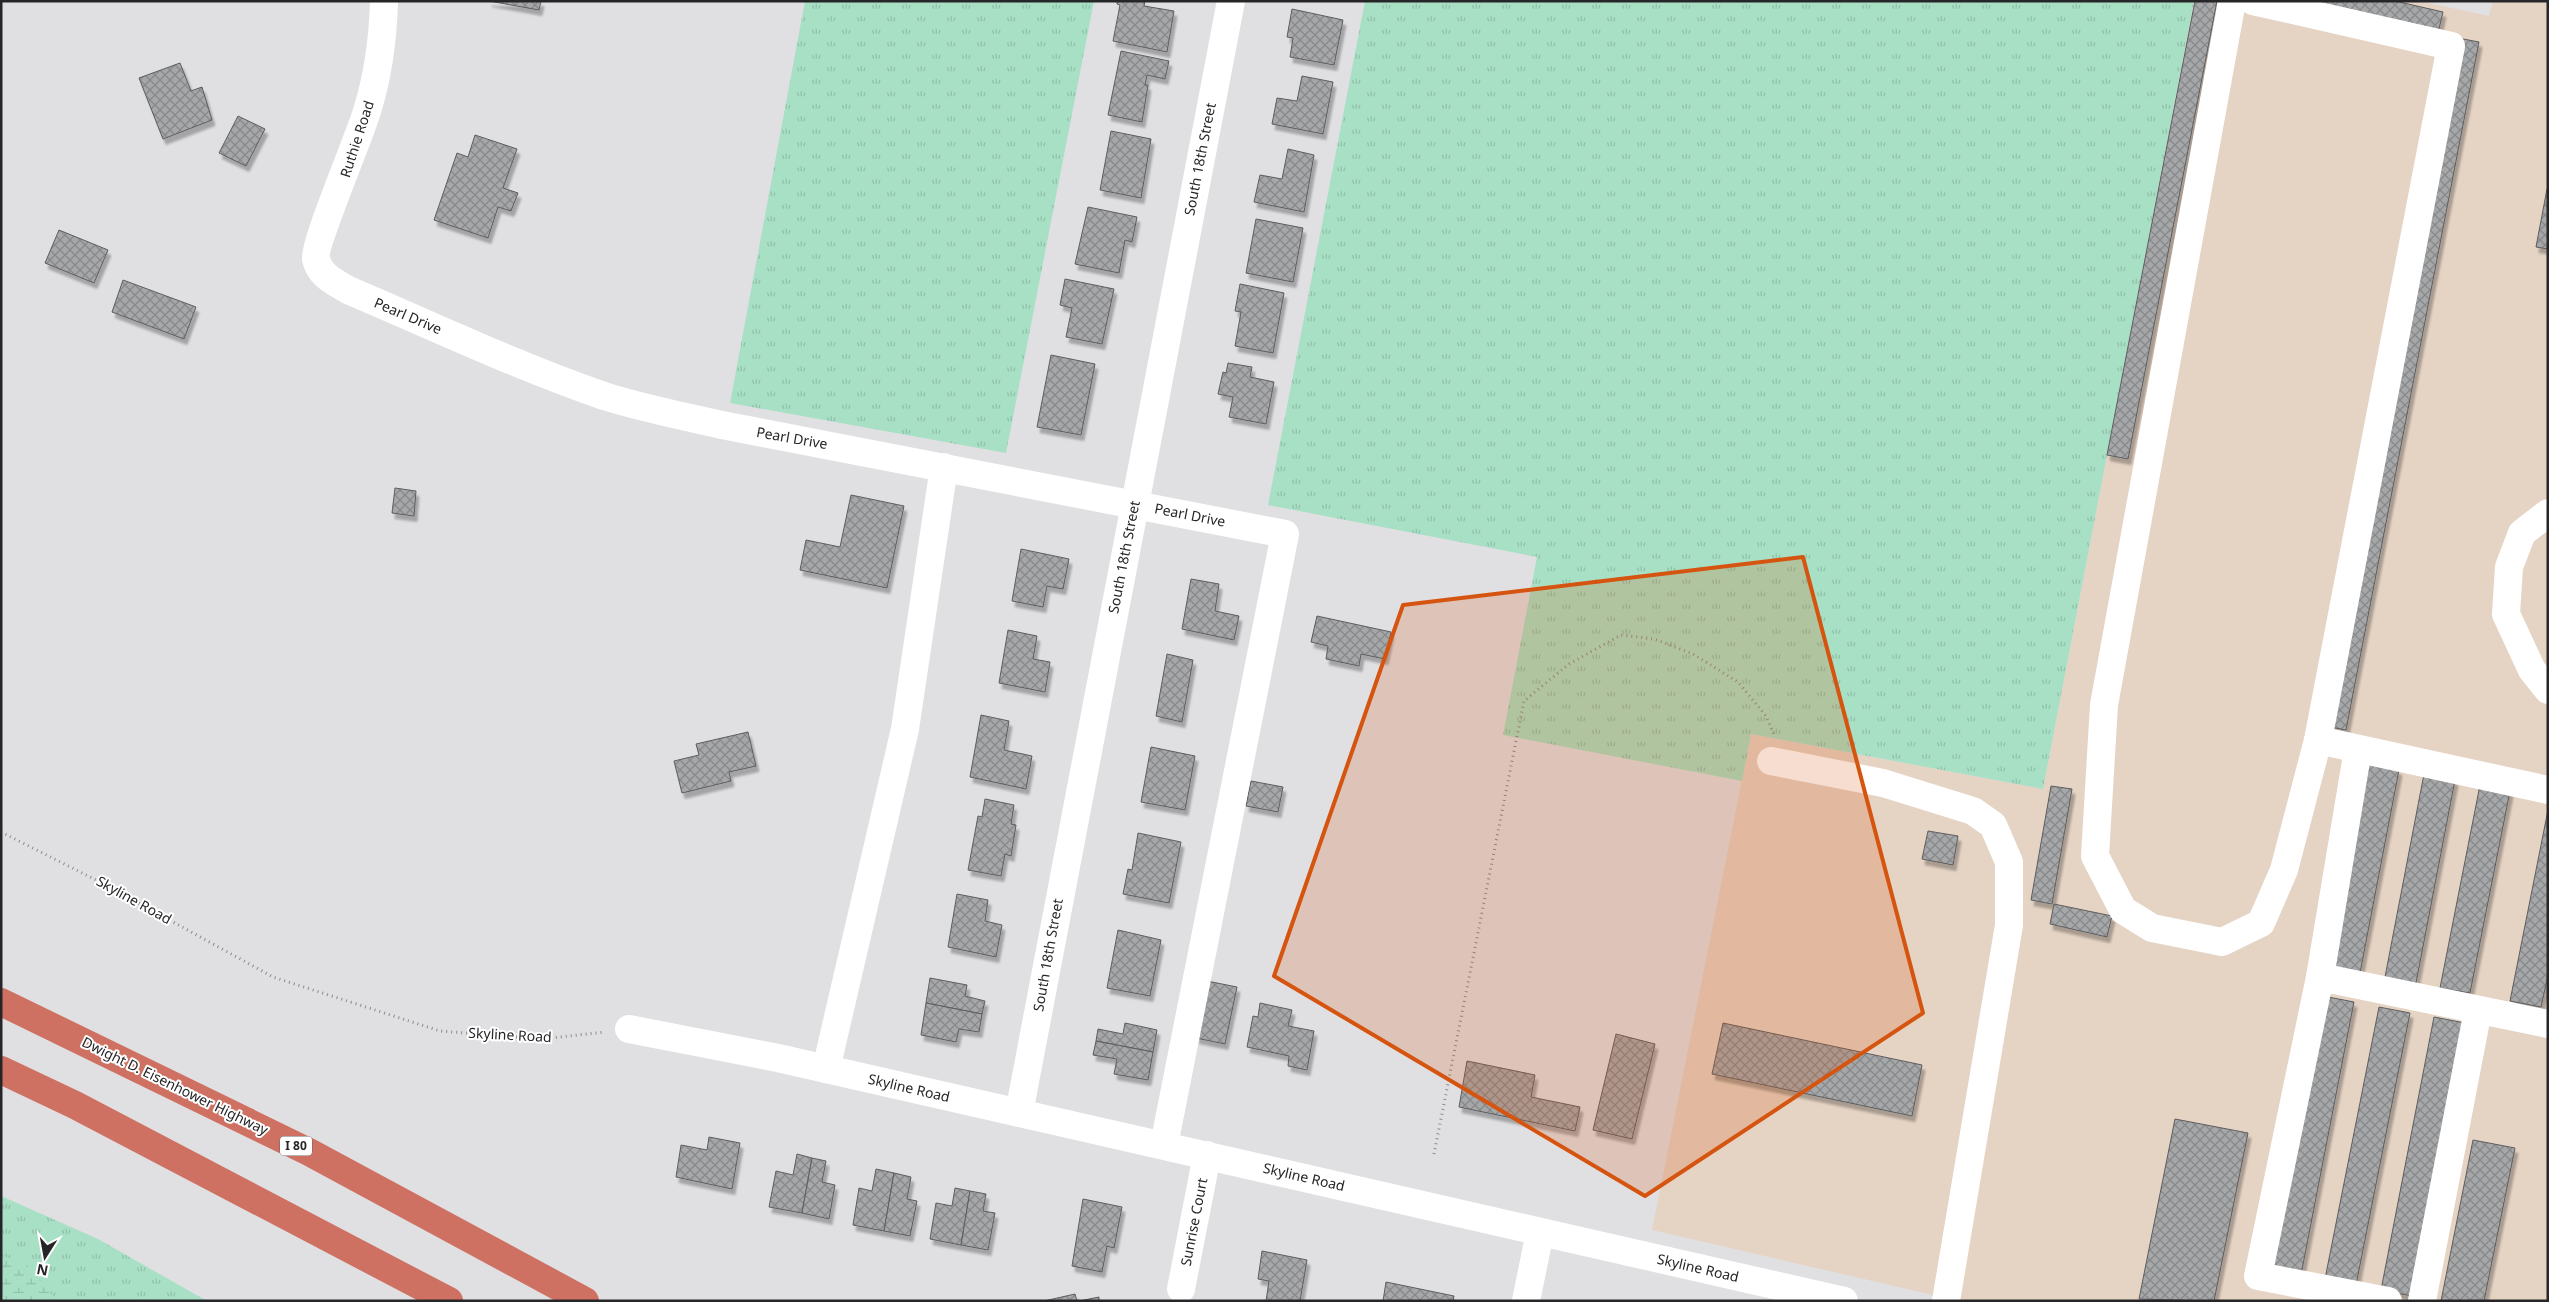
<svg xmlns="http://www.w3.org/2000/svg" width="2549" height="1302" viewBox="0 0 2549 1302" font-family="'Noto Sans',sans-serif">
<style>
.commercial{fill:#e5d3c3}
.grass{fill:url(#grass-tufts)}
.wetland{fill:url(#wetland-marsh)}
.building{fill:url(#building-cross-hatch);stroke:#5d5d5f;filter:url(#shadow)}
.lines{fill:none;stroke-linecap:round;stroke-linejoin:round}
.path{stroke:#8c8c8e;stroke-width:3;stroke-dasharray:1 4;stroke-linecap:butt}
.minor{stroke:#fff;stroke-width:28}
.highway{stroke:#cf7162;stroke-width:28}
.marked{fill:#d5540f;fill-opacity:0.2;stroke:#d5540f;stroke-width:4;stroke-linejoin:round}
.labels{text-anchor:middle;stroke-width:4;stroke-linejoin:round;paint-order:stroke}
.shield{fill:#fff;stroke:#676768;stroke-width:1}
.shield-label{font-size:12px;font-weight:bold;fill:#262628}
.street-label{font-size:14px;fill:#262628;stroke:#fff}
</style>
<defs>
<pattern id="grass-tufts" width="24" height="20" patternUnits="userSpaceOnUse" patternTransform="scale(1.25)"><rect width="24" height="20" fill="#a8e0c5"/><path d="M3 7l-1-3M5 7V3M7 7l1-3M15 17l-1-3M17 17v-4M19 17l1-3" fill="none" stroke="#90c0a9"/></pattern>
<pattern id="wetland-marsh" width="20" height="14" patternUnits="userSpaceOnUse" patternTransform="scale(1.25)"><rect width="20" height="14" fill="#a8e0c5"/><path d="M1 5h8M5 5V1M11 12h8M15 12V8" fill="none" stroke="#90c0a9"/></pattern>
<pattern id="building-cross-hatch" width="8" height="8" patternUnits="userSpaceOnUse" patternTransform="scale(1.25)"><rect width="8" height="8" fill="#a6a7a9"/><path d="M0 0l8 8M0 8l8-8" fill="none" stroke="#87888a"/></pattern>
<filter id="shadow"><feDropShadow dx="3" dy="5.5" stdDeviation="1" flood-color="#0004"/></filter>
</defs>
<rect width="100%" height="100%" fill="#e0e0e3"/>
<polygon class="commercial" points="2194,1 2419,1 2489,16 2493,1 2548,1 2548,1301 1959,1301 1652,1230 1751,734 2043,789"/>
<g class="grass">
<polygon points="805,1 1094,1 1006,453 730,403"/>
<polygon points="1365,1 2194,1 2043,789 1751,734 1742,781 1503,735 1537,557 1268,505"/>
<polygon points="1,1196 98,1239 207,1301 1,1301"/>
</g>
<polygon class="wetland" points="1,1256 24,1262 57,1301 1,1301"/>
<g class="building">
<polygon points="489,1 541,1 539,10"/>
<polygon points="1117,1 1145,1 1144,6 1174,11 1167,52 1113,41 1120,5 1117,4"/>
<polygon points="2195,1 2217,1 2128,459 2107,455"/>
<polygon points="2295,1 2395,1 2443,12 2438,33"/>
<polygon points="1292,9 1343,20 1334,65 1290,57 1293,38 1287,37"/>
<polygon points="2458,38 2479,42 2346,730 2325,726"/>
<polygon points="1121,51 1169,61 1165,79 1147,75 1145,85 1148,85 1142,122 1108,115"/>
<polygon points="180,63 191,91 202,87 212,120 163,139 139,78"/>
<polygon points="1302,76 1333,82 1323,134 1272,124 1277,98 1297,101"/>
<polygon points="238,116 265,129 246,166 219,153"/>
<polygon points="1111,131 1151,139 1141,198 1100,190"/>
<polygon points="475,135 517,149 503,188 518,193 511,211 498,207 488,238 434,220 457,153 468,157"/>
<polygon points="1288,149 1314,155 1304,212 1254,202 1260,175 1282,179"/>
<polygon points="2547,189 2548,189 2548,249 2536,247"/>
<polygon points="1088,207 1137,217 1132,242 1125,240 1119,273 1075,264"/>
<polygon points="1256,219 1303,228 1293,282 1246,273"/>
<polygon points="59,230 108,250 94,283 45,263"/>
<polygon points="1065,279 1114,289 1102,344 1066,337 1072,308 1060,305"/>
<polygon points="123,280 196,307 184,339 112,312"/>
<polygon points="1240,284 1284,293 1273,353 1235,346 1241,312 1235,311"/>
<polygon points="1051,355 1095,364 1081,435 1037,427"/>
<polygon points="1228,363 1252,367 1250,377 1274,382 1266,424 1229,417 1233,397 1218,394 1223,372 1226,373"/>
<polygon points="395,488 416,491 414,516 392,513"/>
<polygon points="851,495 904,506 887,588 800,570 806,540 840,547"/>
<polygon points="1021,549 1069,559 1063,589 1047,586 1043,607 1012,601"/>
<polygon points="1191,579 1219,584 1215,611 1239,616 1234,640 1182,629"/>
<polygon points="1317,616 1391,632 1385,659 1361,654 1359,666 1326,659 1328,646 1311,642"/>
<polygon points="1008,630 1037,636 1033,659 1050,662 1045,692 999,683"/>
<polygon points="1167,654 1193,660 1182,722 1156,716"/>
<polygon points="981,715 1009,721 1004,750 1032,756 1026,789 970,777"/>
<polygon points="748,732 756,766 729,772 731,781 682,793 674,761 699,755 696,744"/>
<polygon points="1151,747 1195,756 1185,810 1141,802"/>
<polygon points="2367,764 2399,770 2360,973 2328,967"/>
<polygon points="2424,774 2455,780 2416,983 2385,977"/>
<polygon points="1251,781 1283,787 1278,812 1246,806"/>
<polygon points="2480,785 2510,791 2470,993 2440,988"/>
<polygon points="2051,786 2072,789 2052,904 2031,900"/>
<polygon points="985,799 1014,805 1011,824 1016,825 1011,856 1005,854 1001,876 968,870 978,816 982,817"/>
<polygon points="2548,810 2548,975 2541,1007 2510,1001"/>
<polygon points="1928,831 1958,836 1953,865 1922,859"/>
<polygon points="1138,833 1181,842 1169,903 1123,894 1128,869 1132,870"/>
<polygon points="957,894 988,900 985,921 1002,925 996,957 948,947"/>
<polygon points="2054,904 2112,916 2107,937 2050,924"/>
<polygon points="1118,930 1161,940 1150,996 1107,988"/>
<polygon points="930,978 967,985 965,996 985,1001 982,1014 926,1003"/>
<polygon points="1207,981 1237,987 1225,1044 1196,1038"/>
<polygon points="2323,996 2354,1002 2301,1275 2270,1269"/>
<polygon points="926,1003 982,1014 979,1032 959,1029 956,1042 921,1035"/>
<polygon points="1260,1003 1292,1010 1288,1026 1314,1031 1307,1070 1288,1066 1289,1056 1247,1047 1253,1016 1258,1017"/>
<polygon points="2379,1007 2410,1013 2356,1285 2325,1279"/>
<polygon points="2434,1017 2465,1023 2412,1296 2381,1290"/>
<polygon points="1125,1023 1157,1030 1153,1052 1096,1041 1098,1029 1123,1034"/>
<polygon points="1723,1023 1922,1065 1912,1116 1712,1074"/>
<polygon points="1616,1034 1655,1044 1632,1139 1593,1130"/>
<polygon points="1096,1041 1153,1052 1148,1080 1114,1074 1117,1059 1093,1055"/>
<polygon points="1467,1061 1535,1075 1531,1097 1580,1107 1575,1131 1459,1107"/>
<polygon points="2175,1119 2248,1133 2214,1301 2139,1299"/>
<polygon points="709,1137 740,1143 732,1189 676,1177 681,1145 707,1150"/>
<polygon points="2473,1140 2515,1148 2484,1301 2441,1301"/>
<polygon points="797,1154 812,1158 802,1213 769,1207 776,1171 793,1175"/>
<polygon points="812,1158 826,1161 822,1182 835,1185 829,1219 802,1213"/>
<polygon points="876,1169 894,1173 884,1231 853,1225 859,1188 872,1191"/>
<polygon points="894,1173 911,1177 907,1199 917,1201 910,1236 884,1231"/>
<polygon points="955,1188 970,1191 961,1245 930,1239 936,1203 952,1206"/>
<polygon points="970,1191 986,1194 983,1211 995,1213 988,1250 961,1245"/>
<polygon points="1083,1199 1122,1207 1114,1248 1107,1246 1102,1272 1072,1266"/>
<polygon points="1262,1251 1307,1260 1300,1301 1266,1301 1269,1281 1258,1279"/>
<polygon points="1386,1282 1454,1296 1453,1301 1383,1301"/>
<polygon points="1075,1294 1077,1301 1044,1301"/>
<polygon points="1099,1297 1099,1301 1079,1301"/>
</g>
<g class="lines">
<g class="path">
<polyline points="1,832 104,884 273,977 440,1031 542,1039 605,1032"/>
<polyline points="1434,1154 1524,701 1569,664 1621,635 1654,639 1693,654 1738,682 1766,716 1775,737"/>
</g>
<g class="minor">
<path d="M 384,1 C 383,38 378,76 367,111 C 360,136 313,245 316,259 C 320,276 335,282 348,290 C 433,326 517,366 604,396 C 642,408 682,416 722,425 L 1285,534 L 1164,1145"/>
<polyline points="2232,1 2104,705 2095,856 2123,910 2152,928 2222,942 2261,923 2284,870 2318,740 2451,46 2253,1"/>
<polyline points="2548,513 2522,533 2509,567 2506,614 2532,670 2548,690"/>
<polyline points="2318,740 2548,790"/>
<polyline points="2358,749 2320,977 2258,1276 2388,1301"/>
<polyline points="1771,761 1883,783 1973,811 1993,825 2009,862 2009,925 1946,1301"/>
<polyline points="2320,977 2548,1024"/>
<polyline points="629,1029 778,1058 1844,1301"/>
<polyline points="826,1069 905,729 944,467"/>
<polyline points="1019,1113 1231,1"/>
<polyline points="1181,1289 1207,1155"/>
<polyline points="1526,1301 1540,1232"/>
<polyline points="2422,1301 2478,1010"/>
</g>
<g class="highway">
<polyline points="1,1002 309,1152 585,1301"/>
<polyline points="1,1070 75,1105 449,1301"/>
</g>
</g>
<path class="marked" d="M 1803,557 L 1923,1013 L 1645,1196 L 1274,976 L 1403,605 Z"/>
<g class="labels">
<rect class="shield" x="280" y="1136.5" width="32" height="19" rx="4"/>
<g class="shield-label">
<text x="296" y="1150">I 80</text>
</g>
<g class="street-label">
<text transform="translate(357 139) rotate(-72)" y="5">Ruthie Road</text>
<text transform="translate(1200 159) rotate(-79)" y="5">South 18th Street</text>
<text transform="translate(408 316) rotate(23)" y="5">Pearl Drive</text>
<text transform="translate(792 438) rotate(10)" y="5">Pearl Drive</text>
<text transform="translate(1190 515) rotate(11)" y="5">Pearl Drive</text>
<text transform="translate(1124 557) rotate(-79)" y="5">South 18th Street</text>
<text transform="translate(134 900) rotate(29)" y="5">Skyline Road</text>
<text transform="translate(1048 955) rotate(-80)" y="5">South 18th Street</text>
<text transform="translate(510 1035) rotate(3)" y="5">Skyline Road</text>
<text transform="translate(175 1086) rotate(26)" y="5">Dwight D. Eisenhower Highway</text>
<text transform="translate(909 1088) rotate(13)" y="5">Skyline Road</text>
<text transform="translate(1304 1177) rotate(13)" y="5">Skyline Road</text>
<text transform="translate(1194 1222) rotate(-79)" y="5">Sunrise Court</text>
<text transform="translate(1698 1268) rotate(13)" y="5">Skyline Road</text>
</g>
</g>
<rect width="2549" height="1302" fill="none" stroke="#262628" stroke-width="5"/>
<g transform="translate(45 1257) rotate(191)" stroke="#ffffff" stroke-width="4" paint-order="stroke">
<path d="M0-4L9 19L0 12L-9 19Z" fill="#262628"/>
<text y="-8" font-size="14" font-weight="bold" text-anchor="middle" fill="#262628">N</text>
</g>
</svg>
